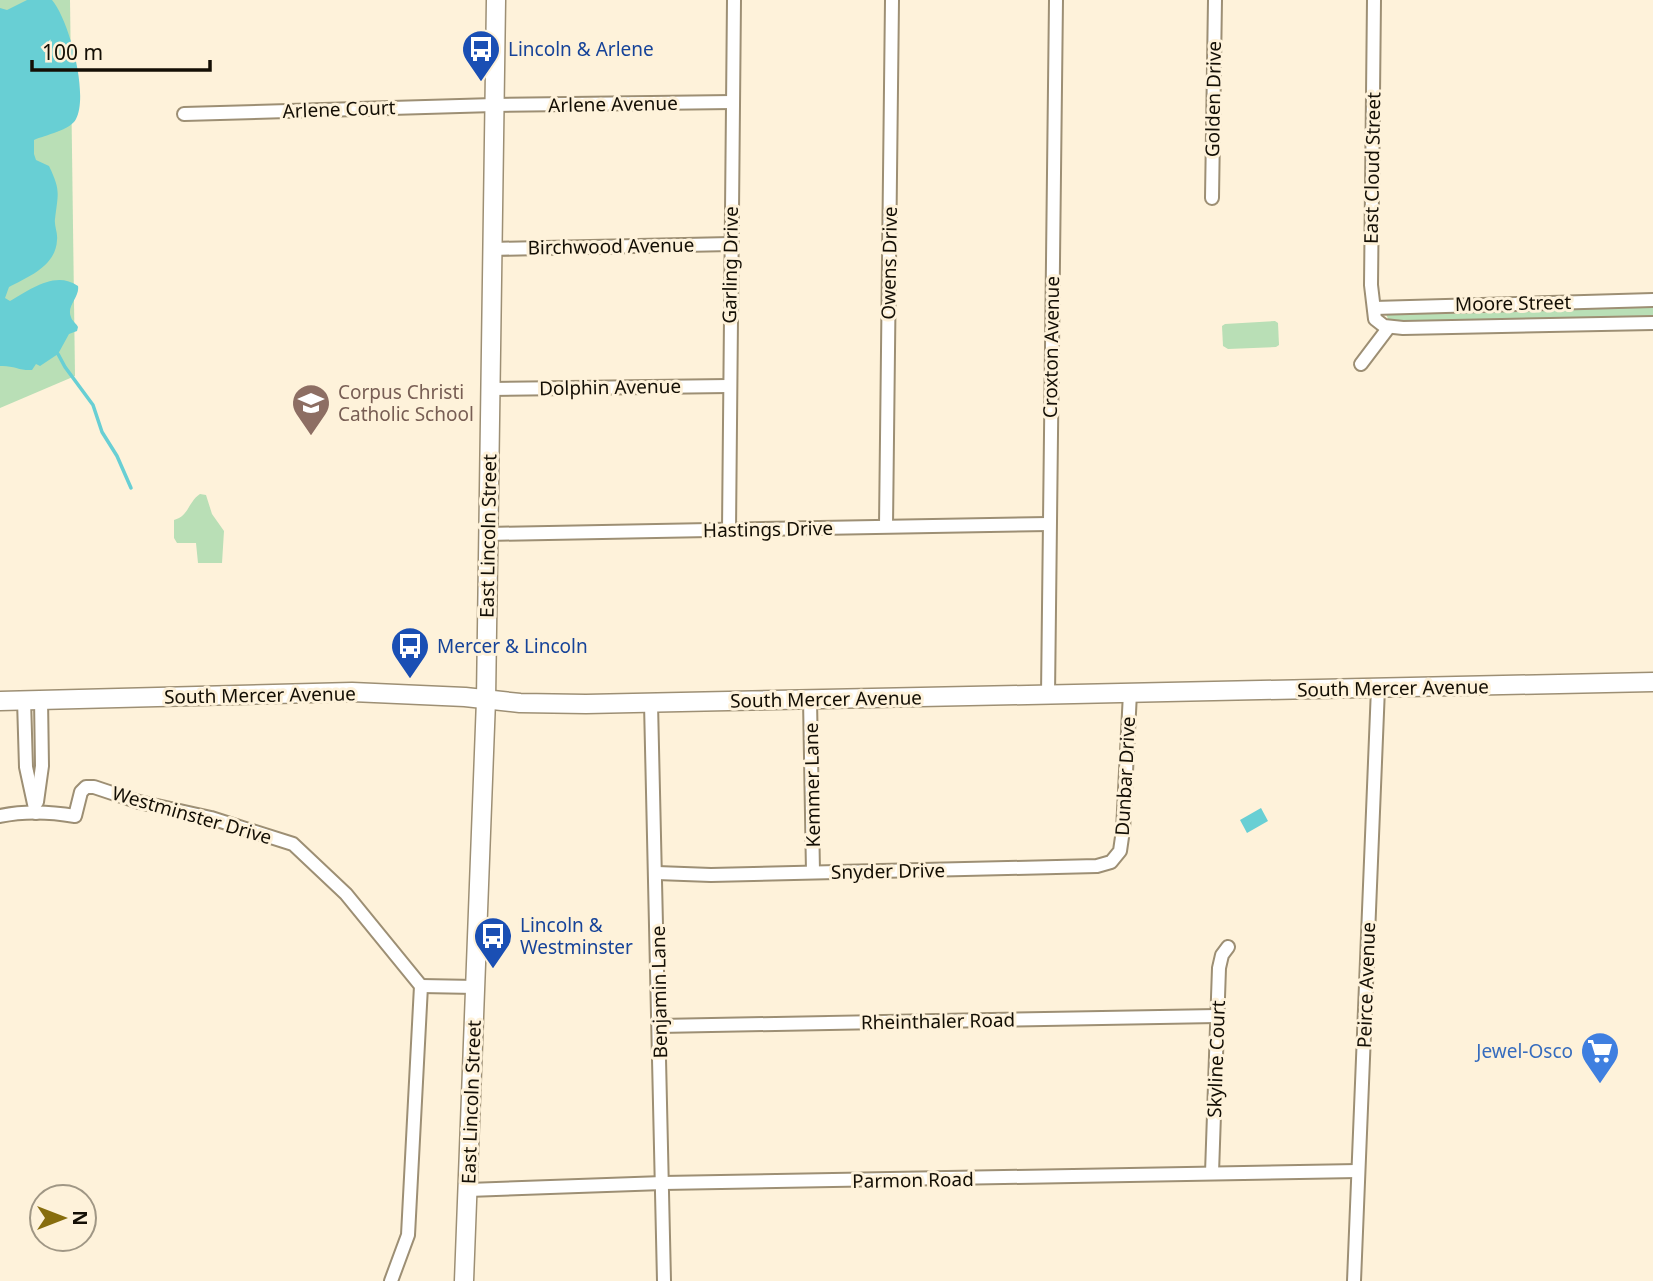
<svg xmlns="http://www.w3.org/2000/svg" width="1653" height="1281" viewBox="0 0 1653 1281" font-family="'Noto Sans',sans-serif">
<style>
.green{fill:#b9dfb6}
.water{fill:#68cfd4}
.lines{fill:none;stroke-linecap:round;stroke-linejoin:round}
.stream{stroke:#68cfd4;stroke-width:3.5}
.minor-casing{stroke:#9d8f74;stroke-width:16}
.secondary-casing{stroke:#9d8f74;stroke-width:21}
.minor{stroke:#fff;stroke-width:12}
.secondary{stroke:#fff;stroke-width:18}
.labels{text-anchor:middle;stroke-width:6;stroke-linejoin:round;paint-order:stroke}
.transit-label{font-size:19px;fill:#164399;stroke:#fef2da;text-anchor:start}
.street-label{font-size:19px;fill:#140f05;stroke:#fef2da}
.education-label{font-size:19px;fill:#785e54;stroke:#fef2da;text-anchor:start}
.shop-label{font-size:19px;fill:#366cbe;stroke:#fef2da;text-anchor:end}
</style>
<rect width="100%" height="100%" fill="#fef2da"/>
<g class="green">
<polygon points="0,0 70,0 75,376 0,408"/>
<polygon points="1653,304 1653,316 1393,323 1388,319 1386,314 1388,312"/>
<polygon points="1275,321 1278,323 1279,345 1276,347 1228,349 1223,346 1222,326 1225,324"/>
<path d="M 200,494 L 206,495 L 212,514 L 224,531 L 222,563 L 198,563 L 196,543 L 177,543 L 174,538 L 174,520 C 189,516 188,502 200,494 Z"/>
</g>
<g class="water">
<path d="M 27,0 L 52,0 C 69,20 89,94 76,119 C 71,130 45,135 34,140 L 34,154 L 36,160 L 49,166 C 61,191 58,193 55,219 C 54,226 58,233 57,240 C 56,266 28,277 9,287 L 5,298 L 10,301 C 30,290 55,270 78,286 C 80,297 66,306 71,317 C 72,321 76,323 78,327 L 77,331 L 69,334 L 58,354 L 40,366 L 36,364 L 32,370 C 20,371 13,365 0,366 L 0,8 L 7,10 Z"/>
<polygon points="1261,808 1268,821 1247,833 1240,820"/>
</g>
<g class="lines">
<polyline class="stream" points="58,354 65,367 93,405 102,432 117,456 131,488"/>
<defs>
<g id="minor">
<polyline points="1374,0 1371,285 1375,319 1384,326 1403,328 1653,323"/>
<polyline points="184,114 494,105 733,102"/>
<polyline points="1212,198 1215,0"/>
<polyline points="492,249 731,244"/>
<polyline points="1374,308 1653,300"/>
<polyline points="1361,364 1389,327"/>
<polyline points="490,389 729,386"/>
<polyline points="886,526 892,0"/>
<polyline points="729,530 734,0"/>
<polyline points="488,534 1049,524"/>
<polyline points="1048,695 1056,0"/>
<polyline points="810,699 813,872"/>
<polyline points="24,700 26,767 36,813"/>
<polyline points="651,703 664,1281"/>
<polyline points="37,802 42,766 41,699"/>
<path d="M 0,816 C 24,811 51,812 75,816 L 81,792 L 86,787 L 94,787 L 139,802 L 211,818 L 293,844 L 346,894 L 421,986 L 408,1235 L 391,1281"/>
<polyline points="657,873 711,875 1097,866 1111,862 1120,851 1123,830 1130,693"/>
<polyline points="421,986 476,987"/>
<polyline points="659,1026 1217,1016"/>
<polyline points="1212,1173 1219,968 1222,955 1228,947"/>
<polyline points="468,1190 663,1183 1358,1171"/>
<polyline points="1354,1281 1378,688"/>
</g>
<g id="secondary">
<polyline points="0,701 352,692 465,697 520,703 586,704 1653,682"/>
<polyline points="464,1281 486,700 496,0"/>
</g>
</defs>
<use href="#minor" class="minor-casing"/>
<use href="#secondary" class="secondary-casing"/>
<use href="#minor" class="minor"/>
<use href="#secondary" class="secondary"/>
</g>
<defs>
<symbol id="bus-pin" viewBox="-11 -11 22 30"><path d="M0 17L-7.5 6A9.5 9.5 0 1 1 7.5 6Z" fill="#1a4fb4" stroke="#fef2da"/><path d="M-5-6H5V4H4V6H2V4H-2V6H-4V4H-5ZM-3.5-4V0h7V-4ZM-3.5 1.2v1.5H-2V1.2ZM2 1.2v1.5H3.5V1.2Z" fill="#fff"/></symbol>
<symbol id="school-pin" viewBox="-11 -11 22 30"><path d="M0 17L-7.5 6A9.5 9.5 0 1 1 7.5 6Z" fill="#8d6e63" stroke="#fef2da"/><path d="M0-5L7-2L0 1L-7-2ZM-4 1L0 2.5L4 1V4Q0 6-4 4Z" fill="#fff"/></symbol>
<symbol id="supermarket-pin" viewBox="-11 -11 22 30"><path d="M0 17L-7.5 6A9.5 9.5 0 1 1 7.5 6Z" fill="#3f7fe0" stroke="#fef2da"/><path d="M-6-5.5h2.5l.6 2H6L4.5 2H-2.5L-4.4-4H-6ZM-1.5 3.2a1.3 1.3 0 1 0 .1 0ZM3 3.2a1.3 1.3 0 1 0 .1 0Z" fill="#fff"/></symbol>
</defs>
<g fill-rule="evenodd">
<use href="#bus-pin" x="459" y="27" width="44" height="60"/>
<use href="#school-pin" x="289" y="381" width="44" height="60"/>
<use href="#bus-pin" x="388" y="624" width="44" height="60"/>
<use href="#bus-pin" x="471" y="914" width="44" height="60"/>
<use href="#supermarket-pin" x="1578" y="1029" width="44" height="60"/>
</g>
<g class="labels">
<g class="transit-label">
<text x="508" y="56">Lincoln &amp; Arlene</text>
<text x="437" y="653">Mercer &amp; Lincoln</text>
<text x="520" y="932">Lincoln &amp;<tspan x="520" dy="22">Westminster</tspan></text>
</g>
<g class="street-label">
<text transform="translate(1213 99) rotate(-89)" y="7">Golden Drive</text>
<text transform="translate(613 104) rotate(-1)" y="7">Arlene Avenue</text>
<text transform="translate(339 109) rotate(-2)" y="7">Arlene Court</text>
<text transform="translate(1372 168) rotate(-89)" y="7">East Cloud Street</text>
<text transform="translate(611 246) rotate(-1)" y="7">Birchwood Avenue</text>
<text transform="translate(889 263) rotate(-89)" y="7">Owens Drive</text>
<text transform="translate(730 265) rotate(-89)" y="7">Garling Drive</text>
<text transform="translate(1513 303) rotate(-1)" y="7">Moore Street</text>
<text transform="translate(1051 347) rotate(-89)" y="7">Croxton Avenue</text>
<text transform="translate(610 387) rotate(-1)" y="7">Dolphin Avenue</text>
<text transform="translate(768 529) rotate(-1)" y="7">Hastings Drive</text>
<text transform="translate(488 536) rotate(-89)" y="7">East Lincoln Street</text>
<text transform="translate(1393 688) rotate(-1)" y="7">South Mercer Avenue</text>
<text transform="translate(260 695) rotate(-1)" y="7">South Mercer Avenue</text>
<text transform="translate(826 699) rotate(-1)" y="7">South Mercer Avenue</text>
<text transform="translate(1125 776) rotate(-87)" y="7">Dunbar Drive</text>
<text transform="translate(812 785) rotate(-91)" y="7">Kemmer Lane</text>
<text transform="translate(192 815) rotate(16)" y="7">Westminster Drive</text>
<text transform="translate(888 871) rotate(-1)" y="7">Snyder Drive</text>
<text transform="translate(1366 985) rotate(-88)" y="7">Peirce Avenue</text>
<text transform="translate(659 992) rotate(-91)" y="7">Benjamin Lane</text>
<text transform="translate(938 1021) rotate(-1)" y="7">Rheinthaler Road</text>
<text transform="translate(1216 1059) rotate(-88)" y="7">Skyline Court</text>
<text transform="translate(471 1102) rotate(-88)" y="7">East Lincoln Street</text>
<text transform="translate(913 1180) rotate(-1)" y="7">Parmon Road</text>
</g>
<g class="education-label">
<text x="338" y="399">Corpus Christi<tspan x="338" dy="22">Catholic School</tspan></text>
</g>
<g class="shop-label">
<text x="1573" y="1058">Jewel-Osco</text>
</g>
</g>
<g transform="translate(63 1218) rotate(90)"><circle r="33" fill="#fef2da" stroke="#a09785" stroke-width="2"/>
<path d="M0-5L12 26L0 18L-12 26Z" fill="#876d0d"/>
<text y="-10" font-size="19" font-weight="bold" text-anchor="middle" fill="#140f05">N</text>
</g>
<path d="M32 60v10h178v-10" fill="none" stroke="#140f05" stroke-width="3.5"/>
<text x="42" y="60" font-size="21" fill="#140f05" stroke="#fef2da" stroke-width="5" paint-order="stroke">100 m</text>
</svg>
